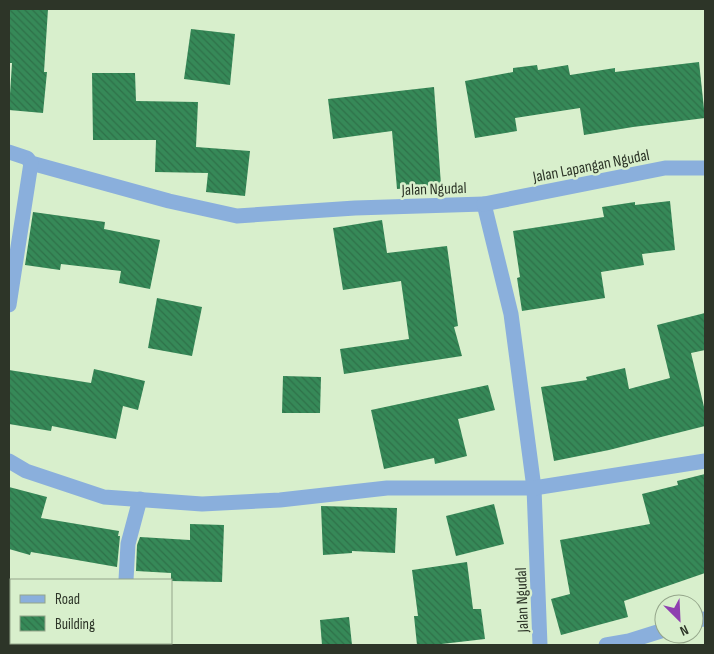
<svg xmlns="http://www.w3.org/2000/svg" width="714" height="654" viewBox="0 0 714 654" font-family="'Sofia Sans Condensed',sans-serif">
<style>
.building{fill:url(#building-back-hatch)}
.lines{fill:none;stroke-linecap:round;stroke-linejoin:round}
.minor{stroke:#8aafdc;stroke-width:15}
.labels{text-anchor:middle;stroke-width:5;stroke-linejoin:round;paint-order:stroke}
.street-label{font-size:16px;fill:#2d3528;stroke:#d8efcc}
</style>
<defs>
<pattern id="building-back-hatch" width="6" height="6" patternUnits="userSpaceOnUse" patternTransform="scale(1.25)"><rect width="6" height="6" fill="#368958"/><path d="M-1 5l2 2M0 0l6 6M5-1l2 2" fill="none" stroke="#2e7149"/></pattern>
</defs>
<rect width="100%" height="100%" fill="#d8efcc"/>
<g class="building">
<polygon points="9,9 48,9 44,72 47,72 43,113 9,110 12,63 9,63"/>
<polygon points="191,29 235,34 230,85 184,79"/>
<polygon points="699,62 705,118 633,127 584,135 580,108 515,118 517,131 475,138 465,81 513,72 513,68 537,65 538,70 568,65 570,75 615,68 615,72"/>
<polygon points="92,73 135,73 136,101 198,102 196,147 250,151 245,196 206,192 208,173 155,172 156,140 93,140"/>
<polygon points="434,87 441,185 397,189 392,131 333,139 328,99"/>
<polygon points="670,201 675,250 642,254 644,265 601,272 605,298 522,311 517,278 520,277 513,231 604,217 602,207 635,202 635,205"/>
<polygon points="33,212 105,222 104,229 160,240 150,289 119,283 121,271 61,264 60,270 25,265"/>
<polygon points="382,220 387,253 447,246 458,326 454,327 462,356 344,374 340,349 409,339 401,281 343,290 333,228"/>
<polygon points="157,298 202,307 192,356 148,348"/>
<polygon points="705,313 705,350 691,353 705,411 705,426 609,450 554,461 541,387 587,380 586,377 625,368 629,389 670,378 657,325"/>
<polygon points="94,369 145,381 138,410 123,406 116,439 52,426 51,431 9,424 9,370 91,383"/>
<polygon points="283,376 321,377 320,413 282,413"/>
<polygon points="488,385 495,410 458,419 467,456 435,464 434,458 384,469 371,410"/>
<polygon points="705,474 705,573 624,601 628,617 561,635 551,599 570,594 560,540 650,524 642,494 678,485 677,481"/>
<polygon points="9,487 47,497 41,518 119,531 118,536 120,536 117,567 31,552 30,555 9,549"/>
<polygon points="494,504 504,544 456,556 446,516"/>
<polygon points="321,506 397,508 395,553 352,551 352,553 323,555"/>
<polygon points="190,524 224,525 222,582 171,581 171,573 136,571 137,545 140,537 190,540"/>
<polygon points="467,562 473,609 481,609 485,639 433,645 417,645 414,616 418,616 412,570"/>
<polygon points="349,617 352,645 322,645 320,620"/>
</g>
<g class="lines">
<g class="minor">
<polyline points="9,152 27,158 31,163 169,201 237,216 355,208 484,204 511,314 534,488 540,645"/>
<polyline points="484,204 665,168 705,168"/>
<polyline points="9,305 31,163"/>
<polyline points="9,461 26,471 104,497 202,504 280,500 387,488 534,488 705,461"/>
<polyline points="126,580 128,544 140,499"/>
<polyline points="694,620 705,619"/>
<polyline points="606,645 629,641 664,630"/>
</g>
</g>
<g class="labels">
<g class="street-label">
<text transform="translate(591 165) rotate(-11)" y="6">Jalan Lapangan Ngudal</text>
<text transform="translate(434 188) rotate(-2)" y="6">Jalan Ngudal</text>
<text transform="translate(521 600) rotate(-92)" y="6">Jalan Ngudal</text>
</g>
</g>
<rect width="714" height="654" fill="none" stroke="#2d3528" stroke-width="20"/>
<rect x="10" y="579" width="162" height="65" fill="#d8efcc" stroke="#94a58a"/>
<rect x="20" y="595" width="25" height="8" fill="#8aafdc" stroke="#94a58a"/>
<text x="55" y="604" font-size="15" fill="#2d3528">Road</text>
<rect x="20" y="616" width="25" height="15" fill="url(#building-back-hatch)" stroke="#94a58a"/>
<text x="55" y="629" font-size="15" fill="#2d3528">Building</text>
<g transform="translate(679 619) rotate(156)"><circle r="24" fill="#d8efcc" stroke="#94a58a"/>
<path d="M0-4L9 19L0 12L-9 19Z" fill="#8e3fb0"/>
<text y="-8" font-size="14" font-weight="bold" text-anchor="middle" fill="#2d3528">N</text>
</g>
</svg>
